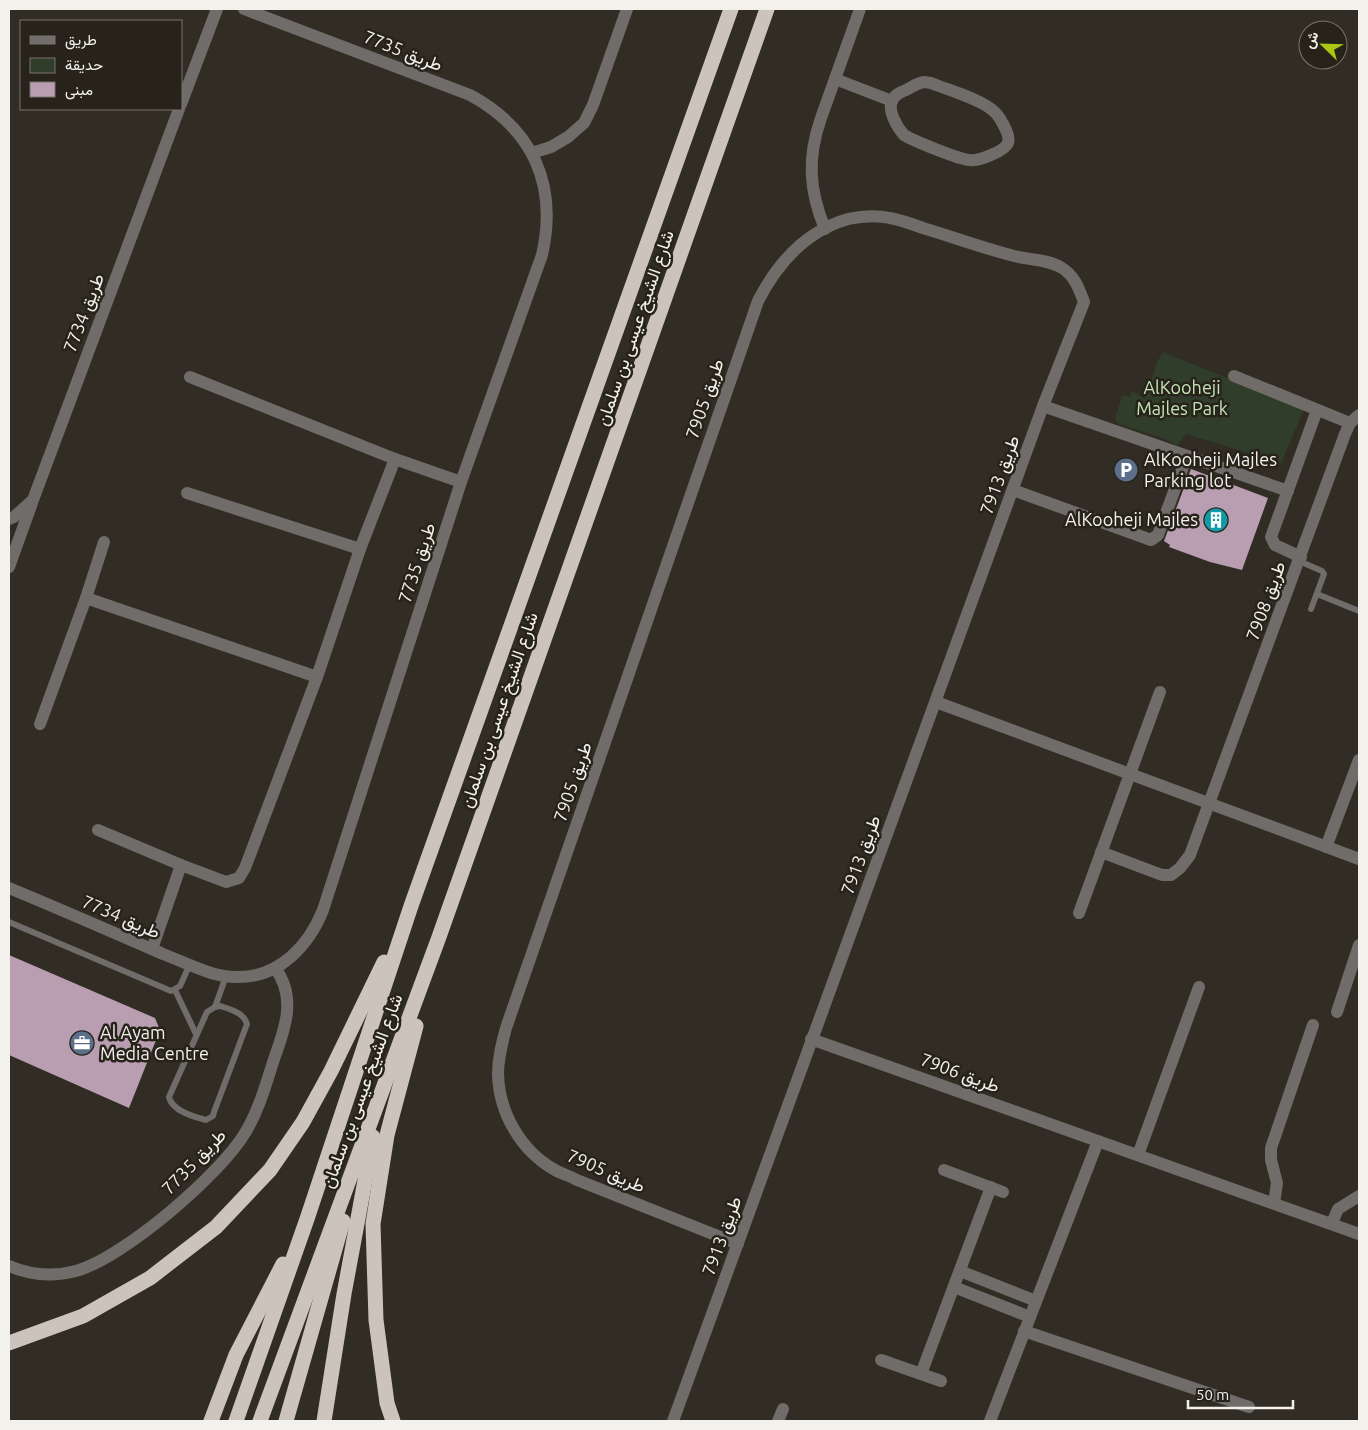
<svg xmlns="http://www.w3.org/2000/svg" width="1368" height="1430" viewBox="0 0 1368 1430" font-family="Ubuntu,Vazirmatn,sans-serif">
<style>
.green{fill:#313d2b}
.building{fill:#b99eb1}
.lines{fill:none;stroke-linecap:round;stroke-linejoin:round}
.lane{stroke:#706c69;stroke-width:6}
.street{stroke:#706c69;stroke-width:12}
.highway{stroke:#ccc4bc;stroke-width:15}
.labels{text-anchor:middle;stroke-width:5;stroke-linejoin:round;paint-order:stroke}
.street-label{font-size:18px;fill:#f3f1eb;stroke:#27231b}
.park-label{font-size:18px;fill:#c4e4b4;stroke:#27231b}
.poi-label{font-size:18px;fill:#f3f1eb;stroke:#27231b;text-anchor:start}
</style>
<rect width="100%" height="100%" fill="#312d25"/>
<polygon class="green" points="1163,352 1304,409 1281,463 1186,434 1177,446 1165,439 1119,424 1115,419 1122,395 1130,397 1132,391 1145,399 1157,362"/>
<g class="building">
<polygon points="1191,469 1268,498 1242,570 1210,562 1169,547 1170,545 1164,541"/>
<polygon points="9,955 155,1018 160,1030 129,1108 9,1055"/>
</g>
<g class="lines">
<g class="lane">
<polyline points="1299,561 1322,571 1324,574 1311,609"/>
<polyline points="1317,594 1359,611"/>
<polyline points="9,922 171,991 180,986 190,964"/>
<polyline points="175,990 196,1034"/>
<path d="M 220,1006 C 230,1009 244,1013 247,1024 L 214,1112 L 213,1116 L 206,1120 C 194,1117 172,1111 169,1097 L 207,1012 L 215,1007 Z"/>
<polyline points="215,1007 226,976"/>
</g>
<g class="street">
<polyline points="835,79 892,101"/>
<path d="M 924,82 L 931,83 C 948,90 977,98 991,109 C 997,113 1000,118 1003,124 C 1013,142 1010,147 991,155 C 984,158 977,161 969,160 C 958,159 914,141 904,135 C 897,127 886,109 893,99 C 896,94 901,92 906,90 C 912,87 917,83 924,82 Z"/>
<polyline points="181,104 217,9"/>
<polyline points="532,153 551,147 568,137 584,123 593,105 627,9"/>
<path d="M 825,229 C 809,190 807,158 821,118 L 860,9"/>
<polyline points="1234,376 1350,423"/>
<polyline points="190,377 395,459 461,482"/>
<polyline points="1043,406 1288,491"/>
<polyline points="1013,490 1151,540 1158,535 1187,456"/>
<polyline points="187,493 360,549"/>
<polyline points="9,519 14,517 33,500 179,109"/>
<polyline points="1301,557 1275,545 1271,537 1317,410"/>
<polyline points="9,567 32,503"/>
<polyline points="86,598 317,677"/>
<polyline points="936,702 1359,859"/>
<polyline points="40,724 86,598 104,542"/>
<polyline points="98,830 181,865 226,882 239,878 245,868 317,677 360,549 395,459"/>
<polyline points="1326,847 1359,760"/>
<polyline points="1101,852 1162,875 1171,875 1180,868 1190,855 1345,434 1350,423 1359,415"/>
<path d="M 9,888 C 60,909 112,932 163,954 C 187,963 213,978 239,977 C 280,977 309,945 323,910 L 461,482 L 542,255 C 558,185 533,129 470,95 L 244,9"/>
<polyline points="1079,913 1160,692"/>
<polyline points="152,949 181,865"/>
<polyline points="1337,1012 1359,945"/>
<polyline points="811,1039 1359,1234"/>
<polyline points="1138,1155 1199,987"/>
<polyline points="944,1170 1003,1192"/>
<polyline points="1274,1203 1277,1183 1271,1160 1271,1148 1313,1025"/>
<polyline points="1332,1223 1338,1209 1359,1196"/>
<path d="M 9,1266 C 30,1275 53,1277 76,1271 C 123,1258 220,1175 245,1133 C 259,1110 266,1084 274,1059 C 285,1029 297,997 275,968"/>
<polyline points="960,1271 1036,1301"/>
<polyline points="954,1287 1030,1317"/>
<polyline points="1024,1331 1249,1407"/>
<polyline points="881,1360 941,1381"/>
<polyline points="921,1374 991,1187"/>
<path d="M 673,1421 L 1043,406 L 1084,302 C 1079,289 1075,276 1062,268 C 1048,259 1029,260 1014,256 C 983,248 953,237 923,228 C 912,224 901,220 890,218 C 877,215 862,216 848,219 C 806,231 777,264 758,301 L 506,1028 C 502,1043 498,1058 498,1074 C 499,1113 521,1151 555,1170 C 562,1174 570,1176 577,1180 L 738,1244"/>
<polyline points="778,1421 783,1409"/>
<polyline points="990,1421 1098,1141"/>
</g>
<g class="highway">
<polyline points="9,1343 83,1316 150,1278 216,1227 270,1170 303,1122 331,1071 384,962"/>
<polyline points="211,1421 236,1355 283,1264"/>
<polyline points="236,1421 307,1219 411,906 731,9"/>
<polyline points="260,1421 439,937 767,9"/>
<polyline points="286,1421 343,1221"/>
<polyline points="324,1421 344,1294 373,1137"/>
<polyline points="393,1421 387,1403 376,1320 373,1224 387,1135 416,1026"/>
</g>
</g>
<defs>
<symbol id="parking-disc" viewBox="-11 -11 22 22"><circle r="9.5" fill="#5c6f8a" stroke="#27231b"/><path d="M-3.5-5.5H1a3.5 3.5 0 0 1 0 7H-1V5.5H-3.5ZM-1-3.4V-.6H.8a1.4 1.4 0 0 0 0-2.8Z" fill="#fff"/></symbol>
<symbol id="building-disc" viewBox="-11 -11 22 22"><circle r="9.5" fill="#0f9aa8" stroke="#27231b"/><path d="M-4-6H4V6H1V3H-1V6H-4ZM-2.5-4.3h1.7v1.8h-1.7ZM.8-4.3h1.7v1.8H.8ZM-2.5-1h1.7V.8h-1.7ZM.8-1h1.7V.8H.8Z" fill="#fff"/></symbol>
<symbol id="office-disc" viewBox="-11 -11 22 22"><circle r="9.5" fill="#5c6f8a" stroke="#27231b"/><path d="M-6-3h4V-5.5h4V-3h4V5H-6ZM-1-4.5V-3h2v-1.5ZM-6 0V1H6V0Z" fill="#fff"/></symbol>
</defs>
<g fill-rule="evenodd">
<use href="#parking-disc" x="1112" y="456" width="28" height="28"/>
<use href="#building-disc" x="1202" y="506" width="28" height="28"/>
<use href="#office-disc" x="68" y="1029" width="28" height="28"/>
</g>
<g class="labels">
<g class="street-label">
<text transform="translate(403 51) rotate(21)" y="6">طريق 7735</text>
<text transform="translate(84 313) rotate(-69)" y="6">طريق 7734</text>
<text transform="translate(635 328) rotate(-71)" y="6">شارع الشيخ عيسى بن سلمان</text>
<text transform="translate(705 399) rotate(-71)" y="6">طريق 7905</text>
<text transform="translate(1000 475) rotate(-70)" y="6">طريق 7913</text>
<text transform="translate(417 563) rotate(-72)" y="6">طريق 7735</text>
<text transform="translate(1266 601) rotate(-70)" y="6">طريق 7908</text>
<text transform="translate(499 710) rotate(-71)" y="6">شارع الشيخ عيسى بن سلمان</text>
<text transform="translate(573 782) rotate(-71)" y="6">طريق 7905</text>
<text transform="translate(861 855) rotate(-70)" y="6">طريق 7913</text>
<text transform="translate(121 917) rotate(23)" y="6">طريق 7734</text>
<text transform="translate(960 1073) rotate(20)" y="6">طريق 7906</text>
<text transform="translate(362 1091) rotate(-70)" y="6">شارع الشيخ عيسى بن سلمان</text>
<text transform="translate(194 1162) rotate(-46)" y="6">طريق 7735</text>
<text transform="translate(606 1171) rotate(23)" y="6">طريق 7905</text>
<text transform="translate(722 1236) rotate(-70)" y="6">طريق 7913</text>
</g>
<g class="park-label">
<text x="1182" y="394">AlKooheji<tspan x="1182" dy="21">Majles Park</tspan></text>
</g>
<g class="poi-label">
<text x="1144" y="466">AlKooheji Majles<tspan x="1144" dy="21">Parking lot</tspan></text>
<text x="1198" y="526" text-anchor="end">AlKooheji Majles</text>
<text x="100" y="1039">Al Ayam<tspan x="100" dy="21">Media Centre</tspan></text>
</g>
</g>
<rect width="1368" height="1430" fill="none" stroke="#f3f1eb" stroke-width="20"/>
<rect x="20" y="20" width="162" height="90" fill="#27231b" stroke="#79756e"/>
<rect x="30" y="36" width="25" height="8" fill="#706c69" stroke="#79756e"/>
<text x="65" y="45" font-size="15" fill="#f3f1eb">طريق</text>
<rect x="30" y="58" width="25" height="15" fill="#313d2b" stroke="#79756e"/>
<text x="65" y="70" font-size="15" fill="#f3f1eb">حديقة</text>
<rect x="30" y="82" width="25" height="15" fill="#b99eb1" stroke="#79756e"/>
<text x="65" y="95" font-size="15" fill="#f3f1eb">مبنى</text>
<g transform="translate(1323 45) rotate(293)"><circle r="24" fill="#27231b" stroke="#79756e"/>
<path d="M0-4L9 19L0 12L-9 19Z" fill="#abc613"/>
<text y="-8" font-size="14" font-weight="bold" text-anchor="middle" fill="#f3f1eb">ش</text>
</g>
<path d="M1188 1400v8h105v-8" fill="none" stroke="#f3f1eb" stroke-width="2.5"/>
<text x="1196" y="1400" font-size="15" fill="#f3f1eb" stroke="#27231b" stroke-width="4" paint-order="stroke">50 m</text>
</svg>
